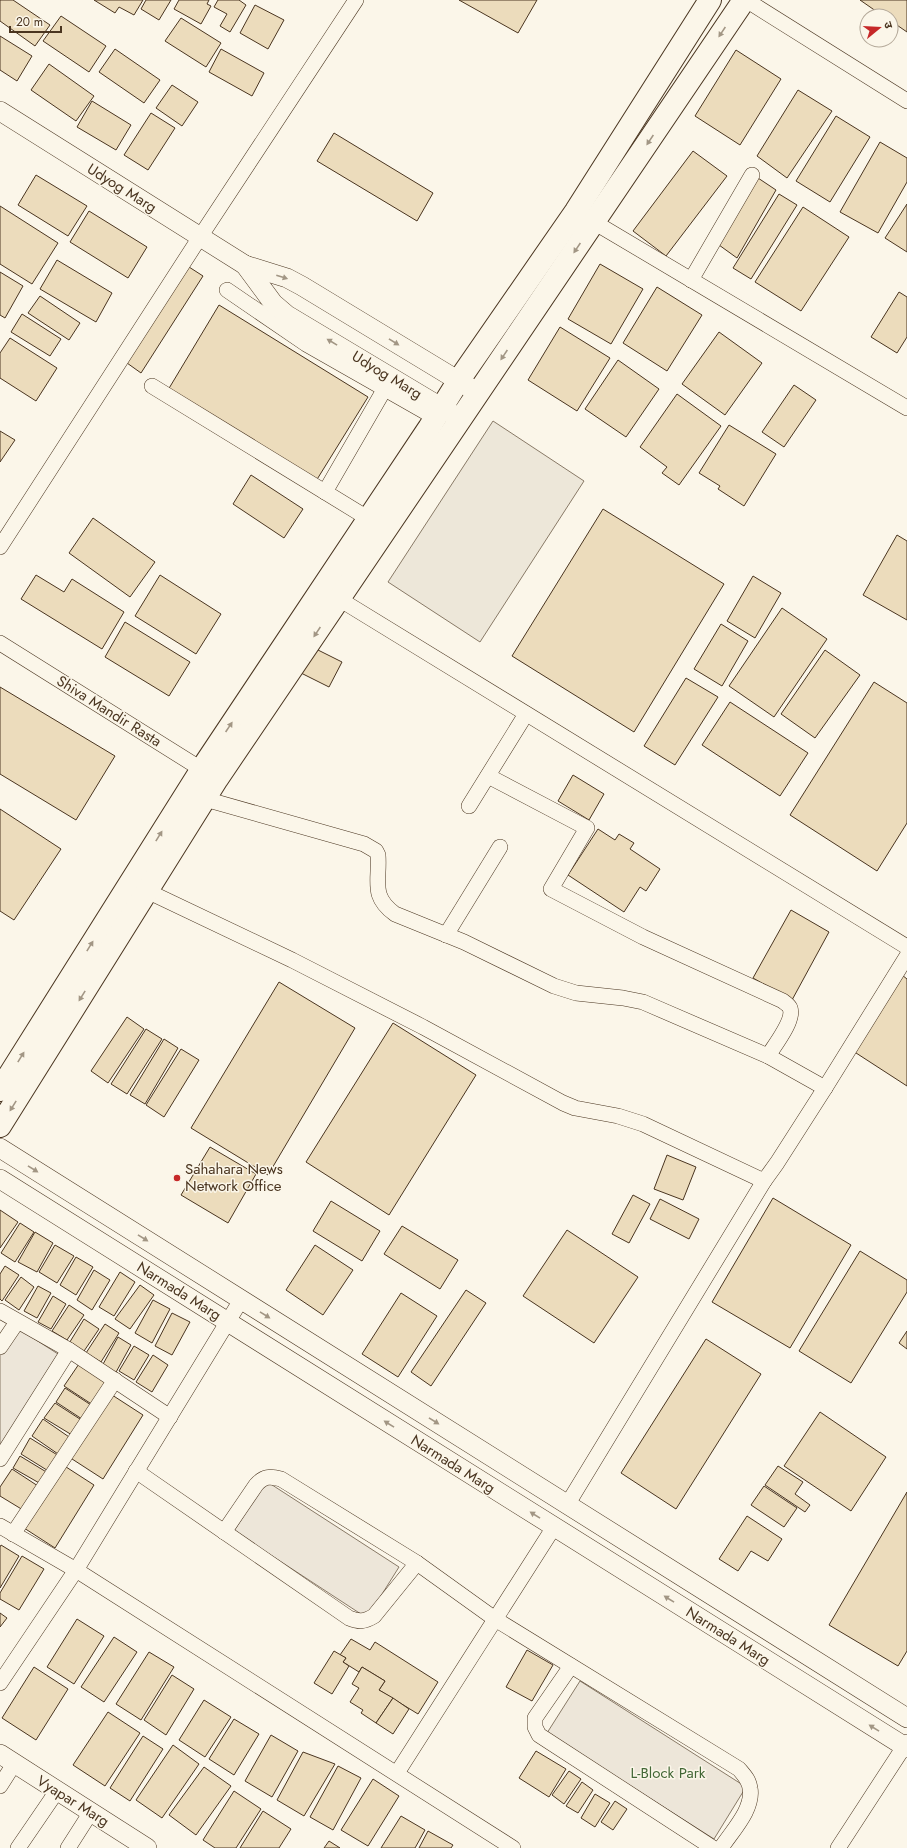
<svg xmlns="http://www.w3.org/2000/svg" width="907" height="1848" viewBox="0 0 907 1848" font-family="Jost,'Noto Sans Devanagari',sans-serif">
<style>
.green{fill:#ede6d9;stroke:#887966}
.parking{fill:#ede7d9;stroke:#887966}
.building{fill:#ecdcbc;stroke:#4a3520}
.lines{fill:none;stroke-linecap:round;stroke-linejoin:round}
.minor-casing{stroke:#4a3520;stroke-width:16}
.tertiary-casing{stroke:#4a3520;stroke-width:20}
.secondary-casing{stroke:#4a3520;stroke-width:24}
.minor{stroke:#fbf6e9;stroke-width:15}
.tertiary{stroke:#fbf6e9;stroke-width:19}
.secondary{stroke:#fbf6e9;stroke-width:22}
.oneway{fill:#a29684}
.poi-dot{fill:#c62828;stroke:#fbf6e9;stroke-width:1.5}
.labels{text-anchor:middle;stroke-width:3;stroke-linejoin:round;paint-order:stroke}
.street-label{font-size:15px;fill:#4a3520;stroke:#fbf6e9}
.poi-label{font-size:15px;fill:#4a3520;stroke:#fbf6e9;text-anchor:start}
.park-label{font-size:15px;fill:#436837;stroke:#fbf6e9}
</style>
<rect width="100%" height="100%" fill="#fbf6e9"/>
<g class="green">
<polygon points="16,1327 58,1354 0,1447 0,1352"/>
<polygon points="266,1481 399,1567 367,1618 234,1531"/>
<polygon points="580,1681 746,1787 714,1839 547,1733"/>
</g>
<polygon class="parking" points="493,421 584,481 480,642 388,582"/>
<g class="building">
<polygon points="0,0 13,0 50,25 35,46 0,21"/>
<polygon points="94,0 143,0 134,15 119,7 115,13"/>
<polygon points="146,0 171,0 159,20 141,9"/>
<polygon points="179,0 209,0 207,4 211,6 201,24 174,9"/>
<polygon points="218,0 239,0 246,5 230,32 220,26 227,14 214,7"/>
<polygon points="459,0 537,0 518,33"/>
<polygon points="860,0 907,0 907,32 891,21 891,16 883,16"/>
<polygon points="255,5 284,20 268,49 240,33"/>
<polygon points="61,16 106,46 89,72 43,41"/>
<polygon points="181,18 221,43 206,67 165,41"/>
<polygon points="0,36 32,56 17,81 0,70"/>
<polygon points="115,49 160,80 144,103 99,72"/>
<polygon points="221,49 264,73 252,96 209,72"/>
<polygon points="736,50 781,79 740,145 695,116"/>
<polygon points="49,64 94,96 76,121 31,90"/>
<polygon points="172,85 198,102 182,126 156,108"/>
<polygon points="798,90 832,111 787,178 757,156"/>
<polygon points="92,101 131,125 116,150 77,127"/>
<polygon points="151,113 175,128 148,170 124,155"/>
<polygon points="836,116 870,137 830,202 796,181"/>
<polygon points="334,133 433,193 417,221 317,161"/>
<polygon points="880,142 907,158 907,182 878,233 840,212"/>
<polygon points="693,151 727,176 666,256 633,231"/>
<polygon points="36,175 87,206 68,236 18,205"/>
<polygon points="758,178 776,190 737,258 719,245"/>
<polygon points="779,194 797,205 751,279 733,268"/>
<polygon points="907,204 907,252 885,238"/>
<polygon points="0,206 58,243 32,284 0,264"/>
<polygon points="803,207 849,237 801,311 755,282"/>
<polygon points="89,211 147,247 128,278 70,242"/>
<polygon points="57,260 112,293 96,322 40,289"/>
<polygon points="600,264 643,289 611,344 568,319"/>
<polygon points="189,267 203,276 141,373 127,363"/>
<polygon points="0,272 23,286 5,318 0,315"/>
<polygon points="657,287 702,315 667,371 623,343"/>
<polygon points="899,292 907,297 907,337 897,353 871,337"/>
<polygon points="40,296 80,323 69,340 28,313"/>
<polygon points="219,305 368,397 316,481 168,390"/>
<polygon points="22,314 61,339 50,356 11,332"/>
<polygon points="560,327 610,358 577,411 528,380"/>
<polygon points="719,332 762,363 725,415 682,384"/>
<polygon points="10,338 57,368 36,401 0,378 0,353"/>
<polygon points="618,360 659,389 626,437 585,409"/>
<polygon points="794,385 816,400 784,447 762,432"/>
<polygon points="677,394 721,426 679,485 662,473 667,467 640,447"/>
<polygon points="729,425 776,454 744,506 718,489 720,486 699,473"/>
<polygon points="0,431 15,440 0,462"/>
<polygon points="251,475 303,509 284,538 233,504"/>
<polygon points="603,509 724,584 634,732 512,656"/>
<polygon points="93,518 155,562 130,597 69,553"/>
<polygon points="897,535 907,541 907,620 863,595"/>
<polygon points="36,575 64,592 72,579 124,612 102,649 21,599"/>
<polygon points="160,575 221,614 196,654 135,616"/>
<polygon points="753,576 781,593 755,638 727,621"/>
<polygon points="782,608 827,639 774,717 729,686"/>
<polygon points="125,622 190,662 169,696 105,657"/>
<polygon points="721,624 748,641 722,686 694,669"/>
<polygon points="314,648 342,662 329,687 301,673"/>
<polygon points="825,650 860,675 815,738 781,714"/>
<polygon points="686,678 718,697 675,765 644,746"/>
<polygon points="874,682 907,703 907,823 877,871 790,815"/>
<polygon points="0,687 115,756 76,820 0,774"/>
<polygon points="730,702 808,753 780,796 702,745"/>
<polygon points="573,775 604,794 589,820 558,801"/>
<polygon points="0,809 61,849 14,920 0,911"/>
<polygon points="598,829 615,840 619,834 634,843 630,849 660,869 646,891 640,887 624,912 568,875"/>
<polygon points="791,910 829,932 792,1000 753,978"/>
<polygon points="902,975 907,979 907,1086 853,1051"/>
<polygon points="279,982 355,1028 268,1175 191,1128"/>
<polygon points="127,1017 144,1029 108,1083 91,1071"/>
<polygon points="393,1023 476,1075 389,1215 306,1162"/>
<polygon points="146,1029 162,1039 127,1094 111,1084"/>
<polygon points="164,1039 178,1048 145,1104 130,1095"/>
<polygon points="181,1049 199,1060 164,1117 146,1105"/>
<polygon points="210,1147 256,1174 228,1223 181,1195"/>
<polygon points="667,1155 696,1167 683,1200 654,1189"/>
<polygon points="633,1195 650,1204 629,1243 612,1234"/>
<polygon points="773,1198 851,1245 790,1348 712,1302"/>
<polygon points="660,1199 699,1219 689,1239 650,1219"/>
<polygon points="331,1201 380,1231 362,1261 313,1231"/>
<polygon points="0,1210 18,1222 0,1248"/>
<polygon points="20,1223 34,1232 15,1262 1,1253"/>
<polygon points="402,1226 458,1260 440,1289 384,1254"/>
<polygon points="567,1230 638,1277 594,1343 523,1296"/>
<polygon points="35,1232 53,1243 37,1272 18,1262"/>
<polygon points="55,1245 74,1256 57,1283 39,1272"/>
<polygon points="315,1245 353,1270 323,1315 286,1290"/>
<polygon points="860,1251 907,1280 907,1292 851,1383 799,1351"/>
<polygon points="76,1257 93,1267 76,1295 60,1285"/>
<polygon points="5,1266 19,1275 2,1301 0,1299 0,1274"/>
<polygon points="94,1270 110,1280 92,1310 77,1300"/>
<polygon points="120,1272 135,1282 114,1316 99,1307"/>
<polygon points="21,1277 34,1287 19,1310 5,1300"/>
<polygon points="140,1285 154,1295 130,1329 115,1319"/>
<polygon points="38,1286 51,1293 37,1318 24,1311"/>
<polygon points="466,1290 486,1303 431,1386 411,1372"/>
<polygon points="401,1293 437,1316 398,1377 362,1354"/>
<polygon points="53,1296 66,1304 51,1329 38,1322"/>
<polygon points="153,1300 170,1309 152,1343 135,1333"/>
<polygon points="69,1305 84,1315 67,1340 52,1331"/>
<polygon points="172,1313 190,1322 172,1355 155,1346"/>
<polygon points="84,1319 99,1329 82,1354 68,1345"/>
<polygon points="105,1324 119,1333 101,1362 86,1353"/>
<polygon points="907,1331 907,1349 899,1343"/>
<polygon points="118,1337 131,1345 115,1374 102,1366"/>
<polygon points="706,1339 761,1374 676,1509 621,1473"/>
<polygon points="134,1346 149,1355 134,1380 119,1371"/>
<polygon points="153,1355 168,1365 152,1392 136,1382"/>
<polygon points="81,1361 110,1380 93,1405 64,1386"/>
<polygon points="65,1388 91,1405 82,1419 56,1402"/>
<polygon points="109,1393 143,1415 103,1479 69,1457"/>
<polygon points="55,1403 83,1421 72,1435 44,1418"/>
<polygon points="820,1412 886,1457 851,1511 784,1466"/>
<polygon points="43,1419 72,1439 61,1456 32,1436"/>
<polygon points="30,1438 59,1456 50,1472 21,1454"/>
<polygon points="20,1456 48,1473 41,1484 13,1468"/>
<polygon points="63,1465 94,1485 55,1548 24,1528"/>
<polygon points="778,1466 803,1482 795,1494 810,1505 805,1512 765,1485"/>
<polygon points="12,1469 38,1486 23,1510 0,1496 0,1487"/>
<polygon points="764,1486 797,1508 784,1527 751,1505"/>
<polygon points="907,1492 907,1651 898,1666 829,1625"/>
<polygon points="747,1516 782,1539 768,1561 751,1551 738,1571 719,1559"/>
<polygon points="1,1545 19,1556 0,1588 0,1547"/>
<polygon points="22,1556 44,1569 19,1610 0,1599 0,1593"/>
<polygon points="0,1613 7,1618 0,1627"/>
<polygon points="77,1619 104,1636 74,1684 47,1667"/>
<polygon points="114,1637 137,1652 104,1702 81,1687"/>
<polygon points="351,1639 370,1650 375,1642 438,1682 418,1714 379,1690 385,1681 362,1667 359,1672 343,1662 346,1658 340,1655"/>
<polygon points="527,1650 553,1665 532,1701 506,1687"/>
<polygon points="334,1651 346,1658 343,1662 349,1666 332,1694 314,1683"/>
<polygon points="149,1652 174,1667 141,1720 116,1704"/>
<polygon points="34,1667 68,1689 36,1740 2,1718"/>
<polygon points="362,1667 385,1681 379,1690 393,1698 376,1723 361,1713 363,1710 350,1702 359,1688 352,1684"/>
<polygon points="172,1675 194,1689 166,1735 144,1720"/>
<polygon points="393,1698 409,1709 393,1734 376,1723"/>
<polygon points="204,1700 231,1717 205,1757 179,1740"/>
<polygon points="108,1712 140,1733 105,1786 73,1765"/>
<polygon points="234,1719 259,1734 234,1775 209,1759"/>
<polygon points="271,1735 298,1751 272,1797 245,1781"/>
<polygon points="143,1736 163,1749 130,1801 110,1788"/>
<polygon points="173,1745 199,1764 162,1818 136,1800"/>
<polygon points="536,1751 566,1769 549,1797 519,1778"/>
<polygon points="303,1752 335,1764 304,1816 277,1800"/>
<polygon points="338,1766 361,1778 333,1830 310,1817"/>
<polygon points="204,1767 231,1786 196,1835 169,1815"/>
<polygon points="569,1771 581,1779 564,1804 552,1795"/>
<polygon points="373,1779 399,1796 368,1846 341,1830"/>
<polygon points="582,1782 593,1790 578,1813 566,1806"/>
<polygon points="234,1791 261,1809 236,1848 215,1848 203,1840"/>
<polygon points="595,1794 610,1803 595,1827 581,1818"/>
<polygon points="615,1801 627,1809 613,1830 601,1822"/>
<polygon points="263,1811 291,1829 279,1848 240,1848"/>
<polygon points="401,1816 425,1830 415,1848 381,1848"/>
<polygon points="428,1831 453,1845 451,1848 419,1848"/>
<polygon points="329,1841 340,1848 324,1848"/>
</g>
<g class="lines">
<defs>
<g id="minor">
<polyline points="746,0 907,101"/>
<polyline points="587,218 907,408"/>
<polyline points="691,280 752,175"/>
<polyline points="227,290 306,344 436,418"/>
<polyline points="152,386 369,519"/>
<polyline points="325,492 384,390"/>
<polyline points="0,547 200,237 356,0"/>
<polyline points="331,594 907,947"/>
<polyline points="0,643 209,774"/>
<path d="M 488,776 L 587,828 L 551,889 L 643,937 L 783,1001 C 785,1003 789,1005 790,1008 C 795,1020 774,1046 768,1056"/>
<path d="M 205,799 L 364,844 L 376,851 L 378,855 C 380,881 370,896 395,914 L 464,942 L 554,986 L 576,993 L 623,998 L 643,1002 L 768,1056 L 825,1088"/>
<polyline points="469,806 526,714"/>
<polyline points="147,891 292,960 423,1027 563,1103 575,1108 618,1116 643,1124 764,1181"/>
<polyline points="446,935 500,847"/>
<polyline points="0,1311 69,1350 170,1417"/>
<polyline points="0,1347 17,1322"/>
<polyline points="0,1459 69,1350"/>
<path d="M 136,1471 L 349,1618 C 359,1622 364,1622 374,1616 L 417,1563"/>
<polyline points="567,1505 764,1181 777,1163 825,1088 907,956"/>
<polyline points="0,1526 76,1570 513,1848"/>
<path d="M 224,1532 L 256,1485 C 264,1476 270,1476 281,1479 L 417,1563 L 495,1619 L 739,1769 C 744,1775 749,1780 750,1788 C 754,1809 732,1831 721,1848"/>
<polyline points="13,1534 115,1380"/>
<polyline points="571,1666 535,1718 535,1727 539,1735 713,1848"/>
<polyline points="0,1683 76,1570 241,1300"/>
<polyline points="397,1773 554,1527"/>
<polyline points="0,1786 14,1764"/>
<polyline points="18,1848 57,1791"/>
<polyline points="68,1848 91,1812"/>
<polyline points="838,1848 907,1742"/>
</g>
<g id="tertiary">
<polyline points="0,111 245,265 287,278 302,286 472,389"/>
<polyline points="245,265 273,303 287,315 454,415"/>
<polyline points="0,1148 907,1718"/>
<polyline points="0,1179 907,1748"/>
<polyline points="0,1754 147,1848"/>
</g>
<g id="secondary">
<polyline points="0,1090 205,764 429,428 459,380 576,211 710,0"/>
<polyline points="0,1126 217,779 744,0"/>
</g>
</defs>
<use href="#minor" class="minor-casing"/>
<use href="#tertiary" class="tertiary-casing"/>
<use href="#secondary" class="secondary-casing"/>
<use href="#minor" class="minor"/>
<use href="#tertiary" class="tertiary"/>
<use href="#secondary" class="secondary"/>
</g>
<defs><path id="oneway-solid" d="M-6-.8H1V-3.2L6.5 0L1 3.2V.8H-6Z"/></defs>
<g class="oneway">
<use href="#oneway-solid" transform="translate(722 32) rotate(124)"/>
<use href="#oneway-solid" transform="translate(650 140) rotate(124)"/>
<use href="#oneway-solid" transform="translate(577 248) rotate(124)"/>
<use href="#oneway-solid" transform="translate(282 277) rotate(18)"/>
<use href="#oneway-solid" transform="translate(332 342) rotate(-149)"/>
<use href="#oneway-solid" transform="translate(394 342) rotate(32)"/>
<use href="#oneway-solid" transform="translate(504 355) rotate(124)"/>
<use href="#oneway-solid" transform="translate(317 632) rotate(124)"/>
<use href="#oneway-solid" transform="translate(229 727) rotate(-56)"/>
<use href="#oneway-solid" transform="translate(159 836) rotate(-58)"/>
<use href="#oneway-solid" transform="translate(90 946) rotate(-58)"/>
<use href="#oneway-solid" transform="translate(82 996) rotate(122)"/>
<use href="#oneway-solid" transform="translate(21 1057) rotate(-58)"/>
<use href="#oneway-solid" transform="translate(13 1106) rotate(122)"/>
<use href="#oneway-solid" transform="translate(33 1169) rotate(32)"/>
<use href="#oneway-solid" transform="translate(143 1238) rotate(32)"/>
<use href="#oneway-solid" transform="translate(265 1315) rotate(32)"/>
<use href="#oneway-solid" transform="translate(434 1421) rotate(32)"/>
<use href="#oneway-solid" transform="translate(389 1424) rotate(-148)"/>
<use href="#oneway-solid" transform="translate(535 1515) rotate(-148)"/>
<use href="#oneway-solid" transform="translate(669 1599) rotate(-148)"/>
<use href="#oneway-solid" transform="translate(874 1728) rotate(-148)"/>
</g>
<circle class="poi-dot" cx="177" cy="1178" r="4"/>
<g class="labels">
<g class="street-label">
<text transform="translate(122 188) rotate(32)" y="5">Udyog Marg</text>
<text transform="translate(387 375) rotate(31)" y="5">Udyog Marg</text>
<text transform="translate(109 711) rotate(32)" y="5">Shiva Mandir Rasta</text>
<text transform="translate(179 1291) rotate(32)" y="5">Narmada Marg</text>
<text transform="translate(453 1464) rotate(32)" y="5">Narmada Marg</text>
<text transform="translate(728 1636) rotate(32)" y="5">Narmada Marg</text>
<text transform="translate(73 1801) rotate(32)" y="5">Vyapar Marg</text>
</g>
<g class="poi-label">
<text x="185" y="1174">Sahahara News<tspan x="185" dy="17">Network Office</tspan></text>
</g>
<g class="park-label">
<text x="668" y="1778">L-Block Park</text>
</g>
</g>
<g transform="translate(879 28) rotate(72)"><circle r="19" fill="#fbf6e9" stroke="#b4a999"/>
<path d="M0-3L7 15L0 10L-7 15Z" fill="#c62828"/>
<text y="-6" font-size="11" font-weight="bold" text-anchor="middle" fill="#4a3520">उ</text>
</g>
<path d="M10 26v6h51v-6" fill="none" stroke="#4a3520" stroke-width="2"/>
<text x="16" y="26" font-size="12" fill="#4a3520" stroke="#fbf6e9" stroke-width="3" paint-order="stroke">20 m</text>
</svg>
